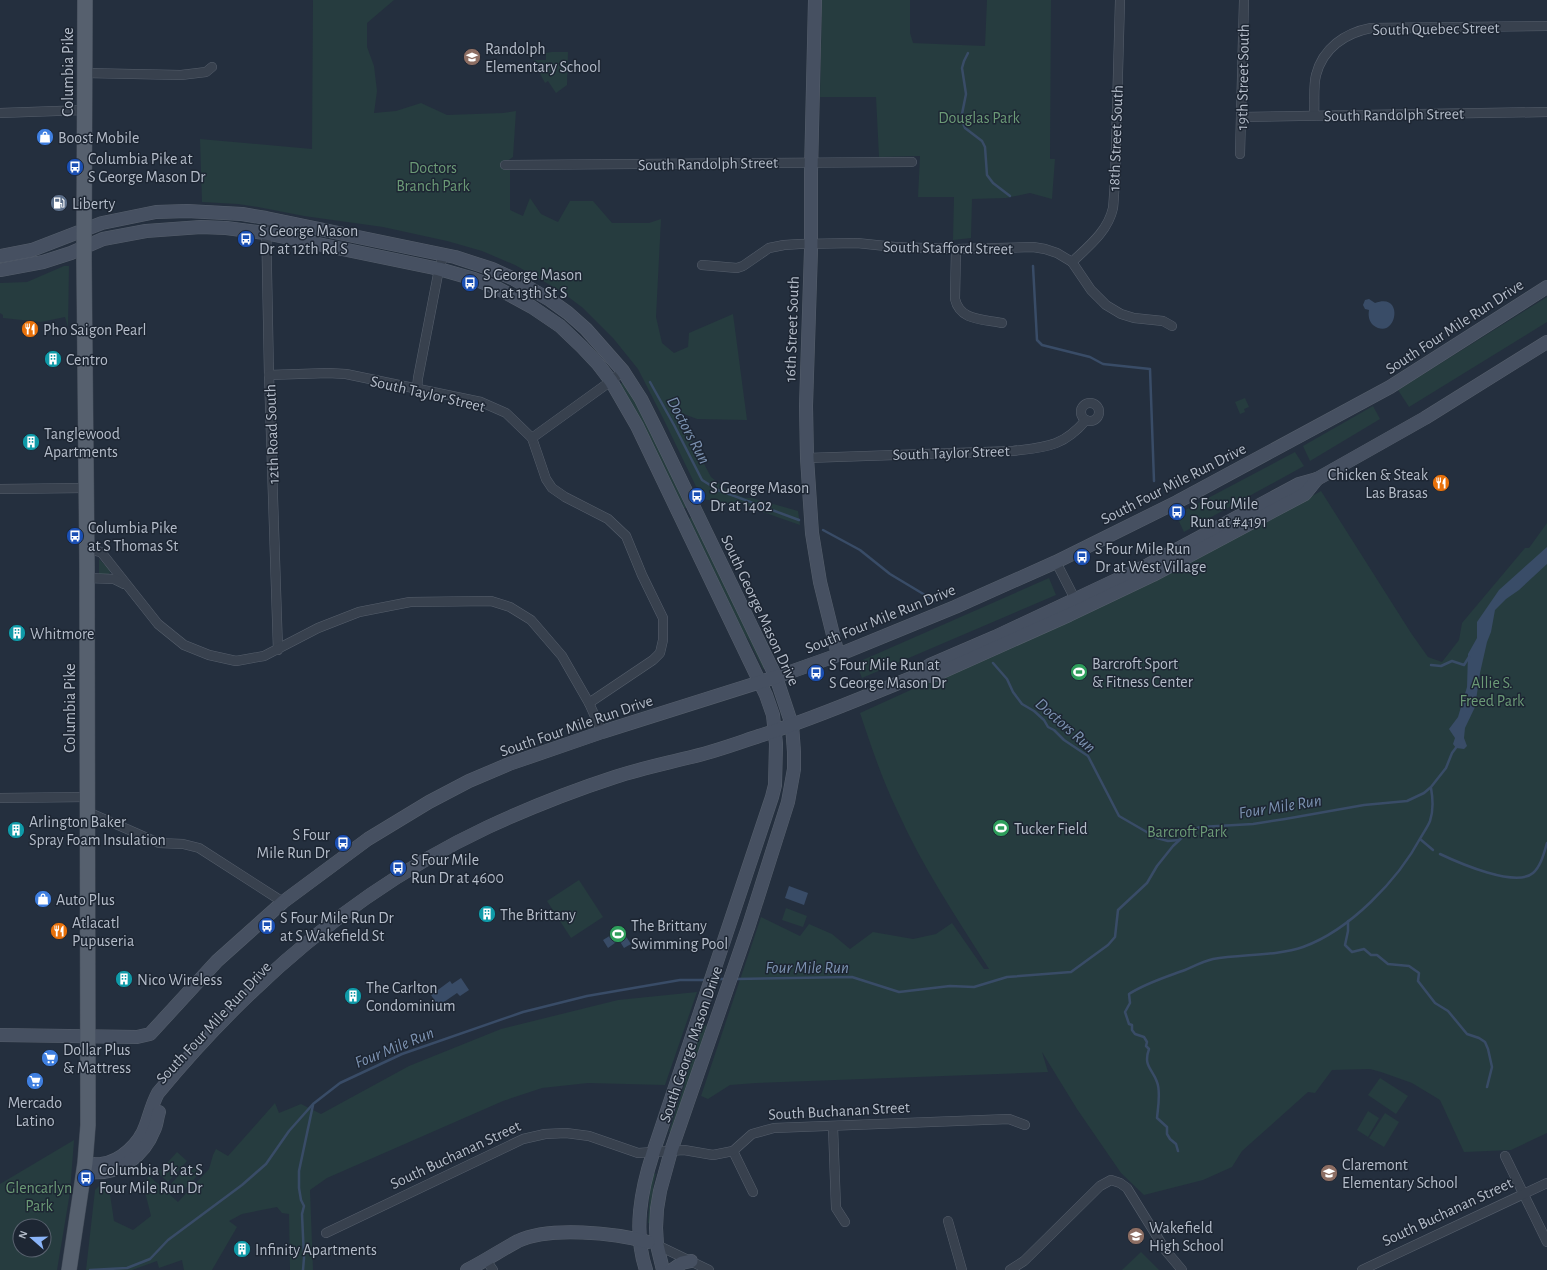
<svg xmlns="http://www.w3.org/2000/svg" width="1547" height="1270" viewBox="0 0 1547 1270" font-family="'Alegreya Sans',sans-serif">
<style>
.green{fill:#263c3f;fill-rule:evenodd}
.water{fill:#394c67}
.lines{fill:none;stroke-linecap:round;stroke-linejoin:round}
.stream{stroke:#394c67;stroke-width:2.5}
.street-casing{stroke:#565f6c;stroke-width:10}
.secondary-casing{stroke:#565f6c;stroke-width:14}
.primary-casing{stroke:#414a57;stroke-width:16}
.street{stroke:#38414e;stroke-width:9}
.secondary{stroke:#465061;stroke-width:13}
.primary{stroke:#56606e;stroke-width:15}
.labels{text-anchor:middle;stroke-width:3;stroke-linejoin:round;paint-order:stroke}
.street-label{font-size:16px;fill:#b4bcc9;stroke:#1d2633}
.poi-label{font-size:16px;fill:#b4bcc9;stroke:#1d2633;text-anchor:start}
.park-label{font-size:16px;fill:#6b9a76;stroke:#1d2633}
.water-label{font-size:17px;font-style:italic;fill:#7c92b1;stroke:#1d2633}
</style>
<rect width="100%" height="100%" fill="#242f3e"/>
<g class="green">
<polygon points="313,0 394,0 367,23 367,47 374,66 377,91 374,113 396,111 421,103 447,115 503,113 516,111 513,157 503,164 510,169 510,210 523,216 530,198 541,214 558,222 570,201 593,201 612,223 649,223 661,219 656,317 662,343 674,353 688,347 689,333 733,314 747,420 697,419 676,411 711,477 727,490 745,498 752,498 798,511 800,525 746,506 702,499 663,418 638,369 613,338 583,308 559,290 515,265 482,251 447,241 383,227 304,216 258,207 238,204 202,202 200,139 312,149"/>
<polygon points="822,0 910,0 910,33 913,43 985,46 987,0 1051,0 1050,159 1055,159 1052,199 1030,193 1006,198 972,199 971,238 953,240 954,197 918,197 920,156 879,157 876,97 820,97"/>
<polygon points="552,52 568,52 567,85 556,93 548,81 545,83 535,64 534,60 546,60 546,53"/>
<polygon points="64,266 69,266 68,327 65,317 41,322 3,318 3,315 0,313 0,283 27,282"/>
<polygon points="1547,297 1547,322 1409,407 1398,390"/>
<polygon points="625,381 688,507 682,509 619,385"/>
<polygon points="1245,398 1249,407 1244,409 1245,412 1240,414 1235,402"/>
<polygon points="1373,406 1380,419 1310,461 1303,446"/>
<polygon points="1295,452 1304,466 1184,532 1176,515"/>
<path d="M 1321,491 L 1411,633 L 1428,657 L 1442,662 L 1459,640 L 1462,623 L 1525,548 L 1529,548 L 1547,523 L 1547,1133 L 1511,1150 L 1464,1152 L 1440,1100 L 1412,1083 L 1381,1072 L 1370,1069 L 1332,1070 L 1315,1093 L 1308,1092 L 1242,1151 L 1232,1167 L 1203,1180 L 1144,1195 L 1121,1173 L 1077,1109 L 1042,1052 L 1048,1072 L 756,1083 L 730,1085 L 708,1099 L 701,1096 L 761,917 L 800,936 L 809,924 L 832,934 L 850,949 L 873,932 L 913,939 L 936,934 L 952,923 L 984,969 L 989,969 C 956,917 922,866 897,810 C 882,779 871,746 860,713 L 1107,601 L 1295,506 Z"/>
<polygon points="693,516 766,668 763,669 748,639 738,628 687,520"/>
<polygon points="99,559 111,571 109,574 99,574"/>
<polygon points="1049,578 1056,595 862,678 856,663"/>
<polygon points="579,880 603,917 571,938 547,901"/>
<polygon points="786,908 807,916 803,927 782,920"/>
<polygon points="697,992 665,1085 588,1083 542,1088 503,1101 327,1178 310,1190 313,1270 290,1270 289,1214 282,1213 277,1207 242,1214 229,1221 237,1227 212,1270 184,1270 182,1260 159,1268 157,1261 132,1270 86,1270 95,1190 103,1182 108,1181 114,1221 133,1230 151,1216 143,1184 149,1176 178,1202 209,1169 213,1155 216,1149 228,1156 275,1103 279,1113 301,1104 321,1114 409,1066 501,1029 618,1000"/>
<polygon points="710,1025 674,1134 669,1132 684,1086 687,1065 700,1026"/>
<polygon points="1380,1078 1408,1096 1396,1114 1368,1095"/>
<polygon points="1368,1111 1379,1118 1368,1137 1357,1130"/>
<polygon points="1385,1113 1399,1122 1384,1147 1369,1138"/>
<path d="M 74,1140 L 70,1192 L 57,1270 L 0,1270 L 0,1184 ZM 20,1226 L 44,1226 L 44,1250 L 20,1250 Z"/>
<polygon points="177,1152 187,1161 168,1182 158,1173"/>
<polygon points="190,1163 200,1173 181,1193 171,1184"/>
<path d="M 651,1172 L 656,1174 C 651,1189 653,1207 652,1224 L 648,1223 Z"/>
<polygon points="1141,1252 1159,1270 1122,1270"/>
</g>
<g class="water">
<path d="M 1369,299 L 1375,303 C 1406,291 1396,343 1373,325 C 1369,321 1368,316 1369,310 L 1365,309 L 1363,305 L 1365,300 Z"/>
<polygon points="1547,547 1547,564 1519,590 1506,599 1495,610 1491,632 1487,642 1480,673 1475,707 1465,728 1464,738 1467,746 1464,749 1456,748 1453,744 1455,738 1449,729 1458,717 1467,687 1468,654 1477,638 1477,622 1499,590"/>
<polygon points="789,886 808,893 804,905 785,898"/>
<polygon points="621,929 631,944 624,948 619,940 608,948 603,940"/>
<polygon points="461,978 469,990 460,996 457,993 438,1006 431,995 450,981 452,984"/>
</g>
<g class="lines">
<g class="stream">
<polyline points="968,53 964,61 962,68 966,94 961,119 965,128 982,141 985,147 987,175 993,183 1010,196"/>
<polyline points="1033,266 1037,340 1042,345 1090,357 1103,364 1150,369 1154,481"/>
<polyline points="650,382 674,425 702,480 718,490 799,520"/>
<polyline points="823,530 860,550 890,574 935,601"/>
<polyline points="993,663 1007,679 1013,692 1022,704 1034,711 1044,720 1048,727 1054,730 1064,740 1088,756 1119,816 1157,838 1168,841 1179,840"/>
<polyline points="1431,665 1441,666 1452,661 1464,665 1469,657"/>
<polyline points="1420,839 1433,850"/>
<path d="M 1440,854 C 1459,863 1516,888 1533,873 C 1541,866 1544,853 1547,843"/>
<polyline points="1348,921 1348,931 1345,945 1352,952 1364,949 1371,955 1377,955 1388,964 1409,966 1419,973 1418,981 1435,1003 1448,1011 1467,1034 1479,1038 1485,1042 1488,1049 1492,1067 1487,1087"/>
<polyline points="715,979 726,979"/>
<polyline points="735,979 852,977 899,992 950,986 974,987 1007,977 1071,972 1108,945 1115,937 1118,910 1147,883 1157,866 1173,846 1188,832 1200,827 1253,824 1285,819 1364,805 1407,801 1424,793 1431,787 1446,768 1452,753 1458,745"/>
<path d="M 1178,1151 L 1176,1144 L 1170,1139 L 1167,1134 L 1167,1127 L 1157,1118 C 1158,1107 1161,1092 1157,1082 C 1152,1068 1143,1066 1149,1049 L 1146,1046 L 1147,1042 L 1144,1037 L 1135,1034 L 1132,1030 L 1132,1025 L 1129,1024 L 1125,1012 L 1130,1003 L 1129,994 C 1146,983 1166,977 1185,970 C 1194,966 1204,961 1213,959 C 1241,954 1277,956 1303,947 C 1350,930 1398,880 1421,837 C 1424,832 1428,826 1430,821 C 1434,809 1433,799 1431,788"/>
<polyline points="90,1270 127,1268 150,1259 168,1240 242,1185 266,1164 289,1131 313,1104 340,1083 402,1054 523,1012 587,996 680,980 706,980"/>
<polyline points="303,1270 304,1258 302,1214 304,1206 301,1200 299,1188 299,1171 313,1105"/>
</g>
<defs>
<g id="street">
<polyline points="85,73 181,75 206,72 212,67"/>
<polyline points="0,113 85,110"/>
<path d="M 1314,115 C 1315,103 1313,87 1316,75 C 1323,48 1345,33 1371,28 L 1547,26"/>
<polyline points="1241,117 1547,112"/>
<polyline points="1240,154 1244,0"/>
<polyline points="505,165 912,162"/>
<polyline points="266,218 269,375 278,650"/>
<path d="M 956,249 L 955,299 C 960,321 983,319 1002,323"/>
<path d="M 1072,262 C 1089,246 1108,231 1113,208 C 1114,199 1114,191 1115,182 L 1120,0"/>
<polyline points="702,265 737,268 743,266 769,248 784,245 800,244 857,243 895,247 956,249 1033,247 1045,249 1057,253 1072,262 1091,290 1106,305 1121,314 1134,318 1163,321 1172,326"/>
<polyline points="269,375 328,373 346,374 481,402 506,413 532,438 546,479 552,488 565,497 608,519 626,536 642,575 663,618 663,640 660,653 653,660 589,703"/>
<polyline points="417,389 418,378 439,269 444,254"/>
<circle cx="1090" cy="412" r="9"/>
<polyline points="532,438 611,381 623,371"/>
<path d="M 807,458 L 1013,451 C 1046,447 1063,447 1086,420"/>
<polyline points="0,489 86,488"/>
<polyline points="87,549 101,552 158,624 184,645 209,655 236,661 264,656 318,628 359,612 410,602 491,601 510,607 531,620 562,656 589,703 602,732"/>
<polyline points="1056,562 1077,603"/>
<polyline points="87,578 114,579 124,584"/>
<polyline points="0,798 88,797"/>
<polyline points="88,812 159,843 183,844 199,848 283,902"/>
<polyline points="833,1127 836,1208 845,1222"/>
<polyline points="733,1151 753,1192"/>
<polyline points="1505,1156 1547,1242"/>
<polyline points="948,1221 962,1270"/>
<polyline points="326,1233 523,1139 545,1134 566,1133 589,1136 638,1153 684,1150 713,1155 733,1151 752,1134 774,1128 1009,1119 1025,1125"/>
<polyline points="657,1245 709,1270"/>
<polyline points="486,1260 493,1270"/>
<polyline points="1010,1270 1024,1261 1100,1186 1111,1180 1120,1183 1127,1188 1166,1251 1182,1270"/>
<polyline points="1362,1270 1547,1183"/>
</g>
<g id="secondary">
<polyline points="815,0 811,172 811,250 806,406 807,458 812,533 820,582 838,655"/>
<polyline points="0,256 32,250 102,223 156,212 187,211 242,214 266,218 455,257 492,269 512,278 550,300 568,313 586,329 623,371 641,399 656,429 776,677 792,725 794,752 794,769 788,802 749,925 671,1151 660,1191 657,1209 656,1228 657,1245 663,1270"/>
<path d="M 0,270 L 43,262 L 71,253 L 103,239 L 146,231 L 201,227 L 226,228 L 265,233 L 439,269 L 474,279 L 497,288 L 532,307 L 560,326 L 582,347 L 598,364 L 611,381 L 637,426 L 766,695 L 773,715 L 776,744 L 775,785 L 772,797 L 653,1153 C 641,1190 633,1231 646,1270"/>
<polyline points="913,677 930,665 995,637 1148,565 1299,484 1317,479 1425,418 1547,342"/>
<polyline points="0,1035 137,1037 150,1034 217,961 283,902 368,839 429,802 469,781 509,764 602,732 776,677 838,655 955,607 1056,562 1177,502 1390,387 1547,287"/>
<path d="M 85,1163 C 90,1163 96,1165 101,1164 C 121,1162 140,1143 146,1125 C 150,1114 152,1104 158,1093 C 249,983 358,888 488,827 C 529,808 572,791 615,777 C 639,769 663,764 687,758 C 711,753 735,744 759,736 C 811,720 861,698 911,678 L 935,675 L 1069,615 L 1153,575 L 1305,494 L 1317,479"/>
<path d="M 90,1172 C 119,1175 144,1156 154,1130 C 157,1124 157,1117 159,1112"/>
<path d="M 467,1270 C 485,1261 501,1250 518,1241 C 550,1226 615,1233 648,1242"/>
<polyline points="672,1270 682,1263 691,1261"/>
</g>
<polyline id="primary" points="69,1270 85,1163 88,1125 87,566 84,260 85,0"/>
</defs>
<use href="#street" class="street-casing"/>
<use href="#secondary" class="secondary-casing"/>
<use href="#primary" class="primary-casing"/>
<use href="#street" class="street"/>
<use href="#secondary" class="secondary"/>
<use href="#primary" class="primary"/>
</g>
<defs>
<symbol id="school-disc" viewBox="-11 -11 22 22"><circle r="9.5" fill="#8d6e63" stroke="#1d2633"/><path d="M0-5L7-2L0 1L-7-2ZM-4 1L0 2.5L4 1V4Q0 6-4 4Z" fill="#fff"/></symbol>
<symbol id="shop-disc" viewBox="-11 -11 22 22"><circle r="9.5" fill="#3f7fe0" stroke="#1d2633"/><path d="M-5-2.5h2.3a2.7 3.5 0 0 1 5.4 0H5L5.5 6h-11ZM-1.5-2.5h3a1.5 2.3 0 0 0-3 0Z" fill="#fff"/></symbol>
<symbol id="bus-disc" viewBox="-11 -11 22 22"><circle r="9.5" fill="#1a4fb4" stroke="#1d2633"/><path d="M-5-6H5V4H4V6H2V4H-2V6H-4V4H-5ZM-3.5-4V0h7V-4ZM-3.5 1.2v1.5H-2V1.2ZM2 1.2v1.5H3.5V1.2Z" fill="#fff"/></symbol>
<symbol id="fuel-disc" viewBox="-11 -11 22 22"><circle r="9.5" fill="#5c6f8a" stroke="#1d2633"/><path d="M-5.5-6h7V0h2V4h1.3V-2.5L3-4.5l.8-.8L6-3V5H2.5V1h-1V6h-7ZM-4.2-4.7v3.2H.2V-4.7Z" fill="#fff"/></symbol>
<symbol id="restaurant-disc" viewBox="-11 -11 22 22"><circle r="9.5" fill="#e8710a" stroke="#1d2633"/><path d="M-5-6h1v4h1v-4h1v4h1v-4h1v5L-1.5 .5V6h-2V.5L-5-1ZM5-6V6H3V1.5H1.5Q1.5-4 5-6Z" fill="#fff"/></symbol>
<symbol id="building-disc" viewBox="-11 -11 22 22"><circle r="9.5" fill="#0f9aa8" stroke="#1d2633"/><path d="M-4-6H4V6H1V3H-1V6H-4ZM-2.5-4.3h1.7v1.8h-1.7ZM.8-4.3h1.7v1.8H.8ZM-2.5-1h1.7V.8h-1.7ZM.8-1h1.7V.8H.8Z" fill="#fff"/></symbol>
<symbol id="stadium-disc" viewBox="-11 -11 22 22"><circle r="9.5" fill="#2e9e5b" stroke="#1d2633"/><path d="M0-5a6.5 5 0 1 0 0 10a6.5 5 0 1 0 0-10ZM-3.5-1.8h7v3.6h-7Z" fill="#fff"/></symbol>
<symbol id="supermarket-disc" viewBox="-11 -11 22 22"><circle r="9.5" fill="#3f7fe0" stroke="#1d2633"/><path d="M-6-5.5h2.5l.6 2H6L4.5 2H-2.5L-4.4-4H-6ZM-1.5 3.2a1.3 1.3 0 1 0 .1 0ZM3 3.2a1.3 1.3 0 1 0 .1 0Z" fill="#fff"/></symbol>
</defs>
<g fill-rule="evenodd">
<use href="#school-disc" x="462" y="47" width="20" height="20"/>
<use href="#shop-disc" x="35" y="127" width="20" height="20"/>
<use href="#bus-disc" x="65" y="157" width="20" height="20"/>
<use href="#fuel-disc" x="49" y="193" width="20" height="20"/>
<use href="#bus-disc" x="236" y="229" width="20" height="20"/>
<use href="#bus-disc" x="460" y="273" width="20" height="20"/>
<use href="#restaurant-disc" x="20" y="319" width="20" height="20"/>
<use href="#building-disc" x="43" y="349" width="20" height="20"/>
<use href="#building-disc" x="21" y="432" width="20" height="20"/>
<use href="#restaurant-disc" x="1431" y="473" width="20" height="20"/>
<use href="#bus-disc" x="687" y="486" width="20" height="20"/>
<use href="#bus-disc" x="1167" y="502" width="20" height="20"/>
<use href="#bus-disc" x="65" y="526" width="20" height="20"/>
<use href="#bus-disc" x="1072" y="547" width="20" height="20"/>
<use href="#building-disc" x="7" y="623" width="20" height="20"/>
<use href="#stadium-disc" x="1069" y="662" width="20" height="20"/>
<use href="#bus-disc" x="806" y="663" width="20" height="20"/>
<use href="#stadium-disc" x="991" y="818" width="20" height="20"/>
<use href="#building-disc" x="6" y="820" width="20" height="20"/>
<use href="#bus-disc" x="333" y="833" width="20" height="20"/>
<use href="#bus-disc" x="388" y="858" width="20" height="20"/>
<use href="#shop-disc" x="33" y="889" width="20" height="20"/>
<use href="#building-disc" x="477" y="904" width="20" height="20"/>
<use href="#bus-disc" x="257" y="916" width="20" height="20"/>
<use href="#restaurant-disc" x="49" y="921" width="20" height="20"/>
<use href="#stadium-disc" x="608" y="924" width="20" height="20"/>
<use href="#building-disc" x="114" y="969" width="20" height="20"/>
<use href="#building-disc" x="343" y="986" width="20" height="20"/>
<use href="#supermarket-disc" x="40" y="1048" width="20" height="20"/>
<use href="#supermarket-disc" x="25" y="1071" width="20" height="20"/>
<use href="#school-disc" x="1319" y="1163" width="20" height="20"/>
<use href="#bus-disc" x="76" y="1168" width="20" height="20"/>
<use href="#school-disc" x="1126" y="1226" width="20" height="20"/>
<use href="#building-disc" x="232" y="1239" width="20" height="20"/>
</g>
<g class="labels">
<g class="street-label">
<text transform="translate(1436 28) rotate(-1)" y="6">South Quebec Street</text>
<text transform="translate(67 72) rotate(-90)" y="6">Columbia Pike</text>
<text transform="translate(1242 77) rotate(-89)" y="6">19th Street South</text>
<text transform="translate(1394 114) rotate(-1)" y="6">South Randolph Street</text>
<text transform="translate(1115 138) rotate(-88)" y="6">18th Street South</text>
<text transform="translate(708 163) rotate(-1)" y="6">South Randolph Street</text>
<text transform="translate(948 247) rotate(1)" y="6">South Stafford Street</text>
<text transform="translate(1454 326) rotate(-33)" y="6">South Four Mile Run Drive</text>
<text transform="translate(791 329) rotate(-88)" y="6">16th Street South</text>
<text transform="translate(428 393) rotate(13)" y="6">South Taylor Street</text>
<text transform="translate(271 434) rotate(-92)" y="6">12th Road South</text>
<text transform="translate(951 452) rotate(-2)" y="6">South Taylor Street</text>
<text transform="translate(1173 483) rotate(-27)" y="6">South Four Mile Run Drive</text>
<text transform="translate(761 610) rotate(65)" y="6">South George Mason Drive</text>
<text transform="translate(880 618) rotate(-22)" y="6">South Four Mile Run Drive</text>
<text transform="translate(69 708) rotate(-90)" y="6">Columbia Pike</text>
<text transform="translate(576 725) rotate(-19)" y="6">South Four Mile Run Drive</text>
<text transform="translate(213 1022) rotate(-47)" y="6">South Four Mile Run Drive</text>
<text transform="translate(690 1044) rotate(-71)" y="6">South George Mason Drive</text>
<text transform="translate(839 1110) rotate(-3)" y="6">South Buchanan Street</text>
<text transform="translate(455 1154) rotate(-25)" y="6">South Buchanan Street</text>
<text transform="translate(1447 1211) rotate(-25)" y="6">South Buchanan Street</text>
</g>
<g class="poi-label">
<text x="485" y="54">Randolph<tspan x="485" dy="18">Elementary School</tspan></text>
<text x="58" y="143">Boost Mobile</text>
<text x="88" y="164">Columbia Pike at<tspan x="88" dy="18">S George Mason Dr</tspan></text>
<text x="72" y="209">Liberty</text>
<text x="259" y="236">S George Mason<tspan x="259" dy="18">Dr at 12th Rd S</tspan></text>
<text x="483" y="280">S George Mason<tspan x="483" dy="18">Dr at 13th St S</tspan></text>
<text x="43" y="335">Pho Saigon Pearl</text>
<text x="66" y="365">Centro</text>
<text x="44" y="439">Tanglewood<tspan x="44" dy="18">Apartments</tspan></text>
<text x="1428" y="480" text-anchor="end">Chicken &amp; Steak<tspan x="1428" dy="18">Las Brasas</tspan></text>
<text x="710" y="493">S George Mason<tspan x="710" dy="18">Dr at 1402</tspan></text>
<text x="1190" y="509">S Four Mile<tspan x="1190" dy="18">Run at #4191</tspan></text>
<text x="88" y="533">Columbia Pike<tspan x="88" dy="18">at S Thomas St</tspan></text>
<text x="1095" y="554">S Four Mile Run<tspan x="1095" dy="18">Dr at West Village</tspan></text>
<text x="30" y="639">Whitmore</text>
<text x="1092" y="669">Barcroft Sport<tspan x="1092" dy="18">&amp; Fitness Center</tspan></text>
<text x="829" y="670">S Four Mile Run at<tspan x="829" dy="18">S George Mason Dr</tspan></text>
<text x="29" y="827">Arlington Baker<tspan x="29" dy="18">Spray Foam Insulation</tspan></text>
<text x="1014" y="834">Tucker Field</text>
<text x="330" y="840" text-anchor="end">S Four<tspan x="330" dy="18">Mile Run Dr</tspan></text>
<text x="411" y="865">S Four Mile<tspan x="411" dy="18">Run Dr at 4600</tspan></text>
<text x="56" y="905">Auto Plus</text>
<text x="500" y="920">The Brittany</text>
<text x="280" y="923">S Four Mile Run Dr<tspan x="280" dy="18">at S Wakefield St</tspan></text>
<text x="72" y="928">Atlacatl<tspan x="72" dy="18">Pupuseria</tspan></text>
<text x="631" y="931">The Brittany<tspan x="631" dy="18">Swimming Pool</tspan></text>
<text x="137" y="985">Nico Wireless</text>
<text x="366" y="993">The Carlton<tspan x="366" dy="18">Condominium</tspan></text>
<text x="63" y="1055">Dollar Plus<tspan x="63" dy="18">&amp; Mattress</tspan></text>
<text x="35" y="1108" text-anchor="middle">Mercado<tspan x="35" dy="18">Latino</tspan></text>
<text x="1342" y="1170">Claremont<tspan x="1342" dy="18">Elementary School</tspan></text>
<text x="99" y="1175">Columbia Pk at S<tspan x="99" dy="18">Four Mile Run Dr</tspan></text>
<text x="1149" y="1233">Wakefield<tspan x="1149" dy="18">High School</tspan></text>
<text x="255" y="1255">Infinity Apartments</text>
</g>
<g class="park-label">
<text x="979" y="123">Douglas Park</text>
<text x="433" y="173">Doctors<tspan x="433" dy="18">Branch Park</tspan></text>
<text x="1492" y="688">Allie S.<tspan x="1492" dy="18">Freed Park</tspan></text>
<text x="1187" y="837">Barcroft Park</text>
<text x="39" y="1193">Glencarlyn<tspan x="39" dy="18">Park</tspan></text>
</g>
<g class="water-label">
<text transform="translate(689 430) rotate(62)" y="6">Doctors Run</text>
<text transform="translate(1066 725) rotate(41)" y="6">Doctors Run</text>
<text transform="translate(1280 806) rotate(-9)" y="6">Four Mile Run</text>
<text x="807" y="973">Four Mile Run</text>
<text transform="translate(394 1047) rotate(-22)" y="6">Four Mile Run</text>
</g>
</g>
<g transform="translate(32 1238) rotate(290)"><circle r="19" fill="#1d2633" stroke="#59626f"/>
<path d="M0-3L7 15L0 10L-7 15Z" fill="#8ab4f8"/>
<text y="-6" font-size="11" font-weight="bold" text-anchor="middle" fill="#b4bcc9">N</text>
</g>
</svg>
